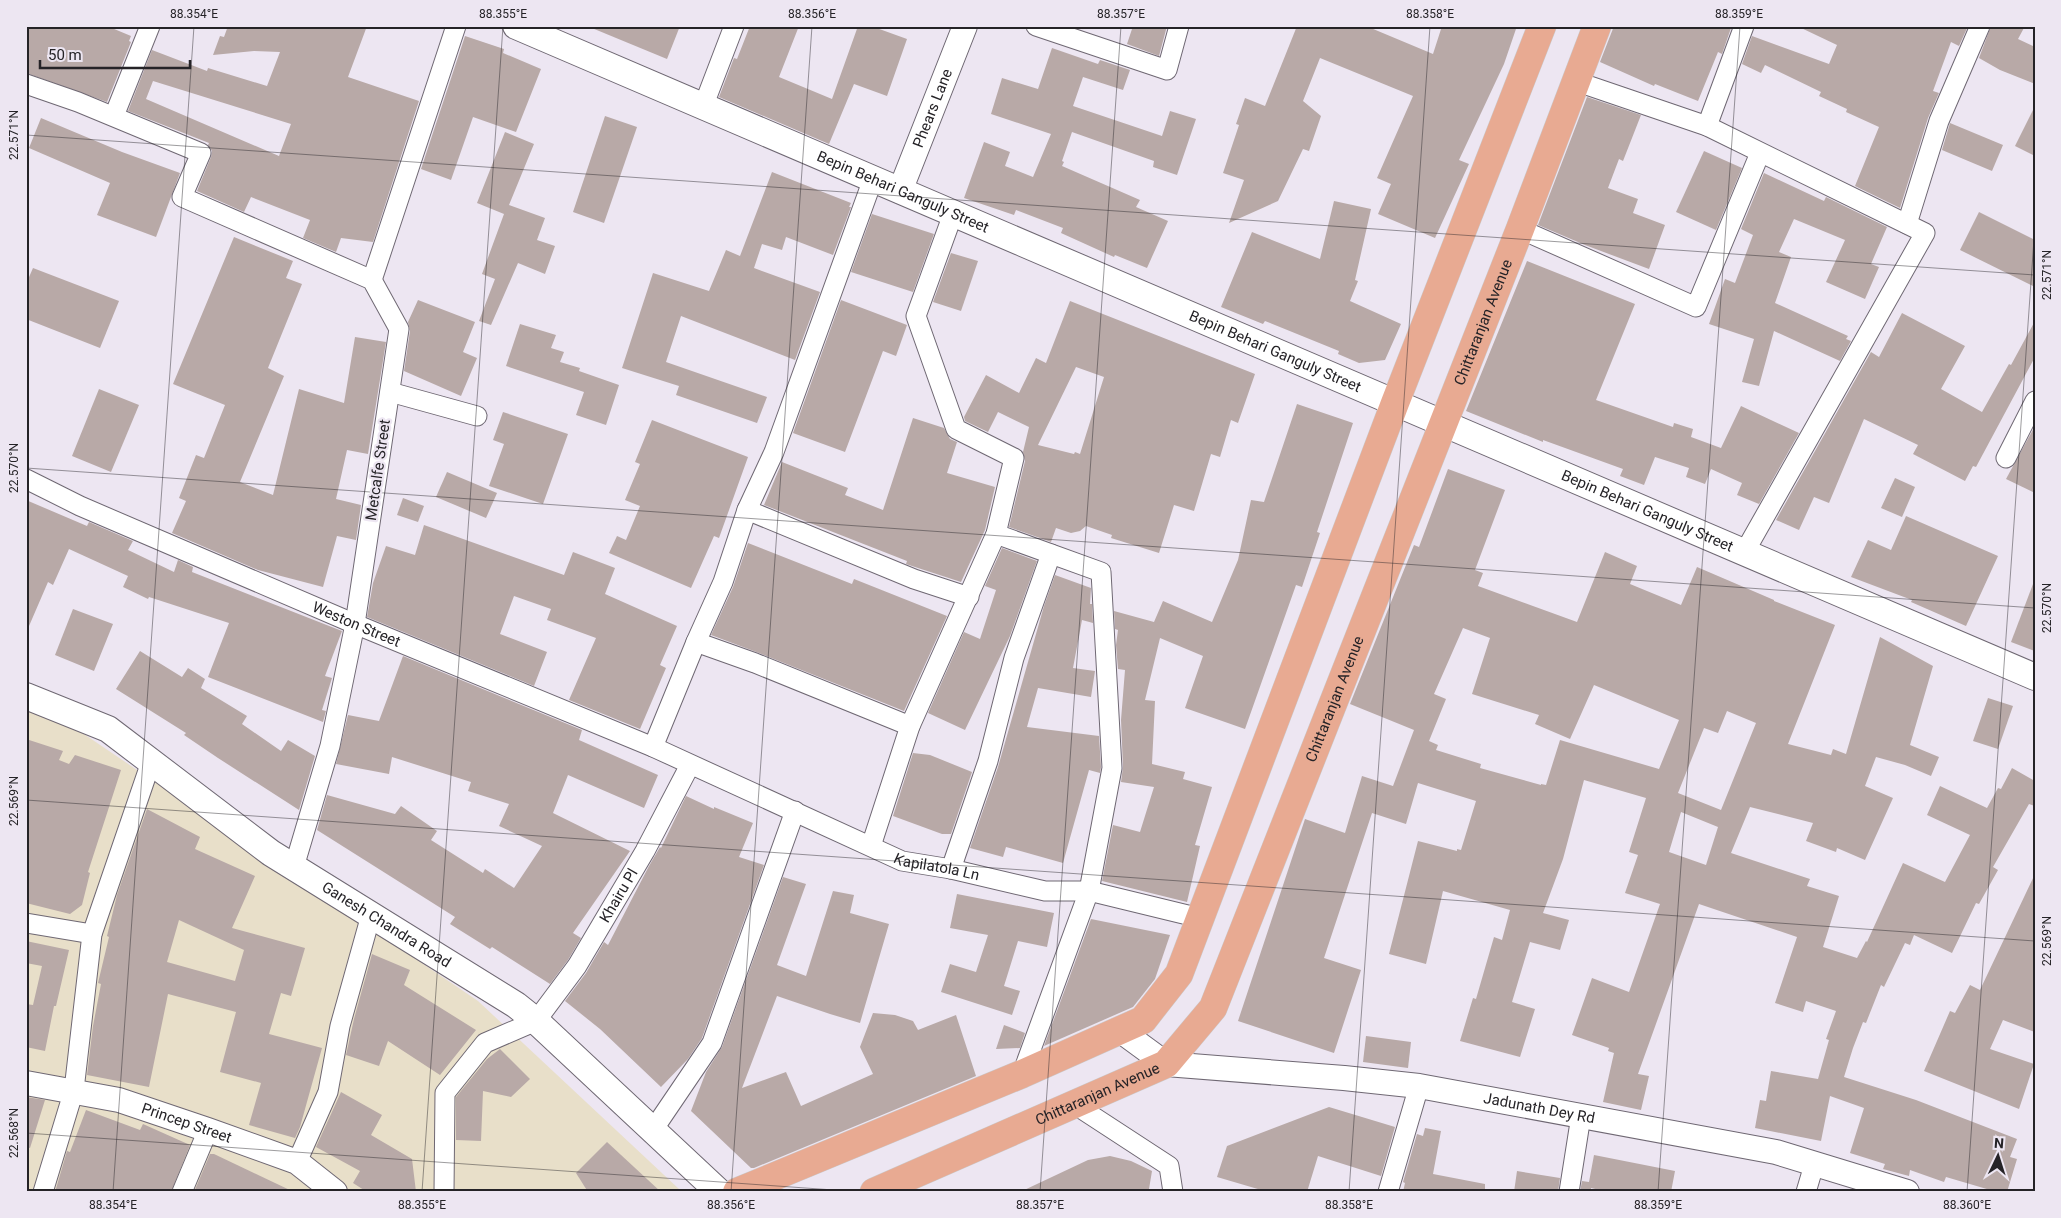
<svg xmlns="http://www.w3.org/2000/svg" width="2061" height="1218" viewBox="0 0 2061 1218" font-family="Roboto,sans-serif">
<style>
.commercial{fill:#e8dfc9}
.building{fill:#b8a9a7;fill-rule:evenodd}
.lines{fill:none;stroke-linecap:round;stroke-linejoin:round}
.minor-casing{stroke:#6f6873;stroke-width:21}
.tertiary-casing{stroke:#6f6873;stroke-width:26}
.secondary-casing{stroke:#6f6873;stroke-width:28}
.primary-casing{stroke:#cbcacb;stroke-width:29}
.minor{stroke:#fff;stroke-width:19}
.tertiary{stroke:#fff;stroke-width:24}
.secondary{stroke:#fff;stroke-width:26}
.primary{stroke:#e8aa92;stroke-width:28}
.ticks{fill:none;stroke:#252327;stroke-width:1;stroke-opacity:0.45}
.labels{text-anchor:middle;stroke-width:4.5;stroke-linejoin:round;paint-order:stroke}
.street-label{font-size:15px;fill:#252327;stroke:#ede6f2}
.neatline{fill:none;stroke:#252327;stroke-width:2}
.ticks-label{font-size:12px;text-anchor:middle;fill:#252327}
</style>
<rect width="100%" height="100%" fill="#ede6f2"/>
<polygon class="commercial" points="26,710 81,732 478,1001 679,1189 678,1192 26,1192"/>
<g class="building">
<polygon points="26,26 107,26 131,36 129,41 131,42 107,102 26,73"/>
<path d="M 228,26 L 367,26 L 348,77 L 419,101 L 373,242 L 341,238 L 336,252 L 303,238 L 310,220 L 251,197 L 244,212 L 197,191 L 211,157 L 212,151 L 208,145 L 209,143 L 128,111 L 152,50 L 207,71 L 208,68 L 267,86 L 280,52 L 254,51 L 213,55 L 220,36 L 224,37 ZM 153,81 L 291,124 L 279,156 L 146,99 Z"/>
<polygon points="587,26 680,26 667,59"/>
<polygon points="750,26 799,26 779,77 832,99 858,26 871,26 907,39 887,96 854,84 829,144 719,97 734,58 737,59"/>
<polygon points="1133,26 1167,26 1159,56 1127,44"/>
<polygon points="1297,26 1366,26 1433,54 1442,26 1517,26 1504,64 1459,160 1469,164 1435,238 1378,214 1391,184 1377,178 1413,96 1320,58 1303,101 1321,116 1309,151 1303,149 1278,201 1229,223 1244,180 1223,173 1239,125 1236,124 1245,98 1265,106"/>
<polygon points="1614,26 1725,26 1731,28 1722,54 1718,52 1698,101 1655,84 1654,86 1600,62"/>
<polygon points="1797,26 1968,26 1959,46 1951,42 1933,91 1939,93 1928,118 1900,208 1855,186 1879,127 1846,112 1847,109 1819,96 1821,92 1765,65 1761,73 1742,64 1752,36 1829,64 1837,45"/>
<polygon points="1991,26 2025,26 2018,39 2035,47 2035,84 2000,70 1979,58"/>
<polygon points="465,36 504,49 503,53 541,69 516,132 473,117 451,180 421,169"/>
<polygon points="1052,48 1098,64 1100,60 1130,70 1123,90 1083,77 1073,106 1162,136 1170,111 1196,119 1177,175 1153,167 1154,161 1072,132 1062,161 1064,162 1062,166 1140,200 1136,207 1168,221 1147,268 1115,255 1114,257 1061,233 1063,228 1016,210 1014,215 964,198 984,142 1010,152 1005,166 1033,177 1051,134 991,114 1002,78 1038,89"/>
<polygon points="1587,97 1641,115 1623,161 1619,159 1608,188 1638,199 1633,213 1665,225 1649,269 1585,245 1538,225"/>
<polygon points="2035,106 2035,156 2015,146"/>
<polygon points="605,116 637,127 604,223 573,212"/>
<polygon points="41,118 122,152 180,173 156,237 97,215 110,183 29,148"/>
<polygon points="1950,123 2003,145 1992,171 1942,150"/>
<polygon points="505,132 534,144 509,205 545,218 537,240 555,246 545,274 518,263 491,325 479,321 495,279 482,274 504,214 477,203"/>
<polygon points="1704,151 1742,168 1716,230 1676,212"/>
<polygon points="772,172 851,203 849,207 851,207 833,255 786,237 782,250 762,244 754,268 820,292 795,360 681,316 666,362 767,397 757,423 676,395 679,386 622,368 653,273 709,291 726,250 740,256"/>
<polygon points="1764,173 1824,201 1826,197 1887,227 1871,264 1879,267 1865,299 1826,282 1845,240 1794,219 1779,252 1791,257 1775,303 1848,336 1846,339 1851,341 1840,361 1774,331 1759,386 1742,382 1754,339 1709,324 1725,279 1735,283 1753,235 1741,229"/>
<polygon points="1334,201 1371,209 1355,280 1358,281 1350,301 1401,324 1385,360 1359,363 1338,354 1339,351 1265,321 1263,324 1221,307 1252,232 1320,259"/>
<polygon points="1979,212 2035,240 2035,287 1960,250"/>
<polygon points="872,214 934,234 913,292 851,272"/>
<polygon points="234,237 293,261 286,278 302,284 268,368 284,376 240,482 273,495 299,389 344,403 355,337 386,342 368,454 347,450 336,499 361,505 356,540 337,536 323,587 258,570 172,533 186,501 179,498 196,455 204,458 225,405 173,384"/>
<polygon points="951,253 978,261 961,311 933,302"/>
<polygon points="1527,261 1635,304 1596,400 1673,427 1674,423 1693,429 1691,437 1721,448 1741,406 1799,433 1759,504 1737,495 1742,483 1711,469 1705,484 1686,477 1689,468 1655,457 1644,485 1620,476 1623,469 1543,440 1543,442 1466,411"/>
<polygon points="33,268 119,301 100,348 26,319 26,284"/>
<polygon points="418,300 475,322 463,352 477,358 461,396 404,371 410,331 408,322"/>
<polygon points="841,300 907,325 896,356 883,351 845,452 793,433"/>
<path d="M 1070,301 L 1255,374 L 1238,423 L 1231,420 L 1220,457 L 1211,454 L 1194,511 L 1174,505 L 1159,553 L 1111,538 L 1112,535 L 1086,526 L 1080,531 L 1071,533 L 1056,528 L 1051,542 L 1009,527 L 1025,461 L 1023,452 L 1029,427 L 998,412 L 988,432 L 965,421 L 964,417 L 986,375 L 1019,393 L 1036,358 L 1046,363 ZM 1076,367 L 1104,377 L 1080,454 L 1075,452 L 1074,454 L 1038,445 Z"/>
<polygon points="1902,313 1965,346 1941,389 1982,412 2009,364 2011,365 2035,321 2035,357 1976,467 1973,466 1965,481 1913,454 1918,445 1864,419 1829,503 1814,497 1799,530 1776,520 1871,352 1879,357"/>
<polygon points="520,324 556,335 551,348 564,352 560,362 580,368 579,371 619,385 606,425 576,415 584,392 506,366"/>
<polygon points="99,389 139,405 111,472 72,456"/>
<polygon points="1297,404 1353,423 1317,532 1320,533 1302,587 1296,585 1245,729 1185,708 1203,656 1160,638 1145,700 1155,701 1152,764 1185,772 1183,779 1212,787 1195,845 1200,846 1187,902 1102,881 1113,825 1140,832 1154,787 1121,782 1123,767 1121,720 1125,670 1118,669 1116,645 1118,630 1115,629 1114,611 1154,622 1163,601 1212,622 1238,560 1251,500 1264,502"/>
<polygon points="503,412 568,434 543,504 489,486 504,444 493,440"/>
<polygon points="913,418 944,428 950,439 957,442 947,473 995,487 985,530 961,582 918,568 906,564 907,561 764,505 782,462 848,488 845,495 883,510"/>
<polygon points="652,420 748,457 719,538 714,536 691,588 609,553 617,536 626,540 640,506 625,500 640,464 635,462"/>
<polygon points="2035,426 2035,493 2006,479"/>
<path d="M 1448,469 L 1505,490 L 1475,570 L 1483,573 L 1478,586 L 1577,622 L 1605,552 L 1637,566 L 1630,584 L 1681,605 L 1697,567 L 1774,600 L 1774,601 L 1835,625 L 1788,744 L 1831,755 L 1833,749 L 1846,754 L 1880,637 L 1933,666 L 1910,745 L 1939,757 L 1931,776 L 1905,765 L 1876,757 L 1865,786 L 1893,798 L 1865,860 L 1837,848 L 1836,852 L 1806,841 L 1813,823 L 1750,807 L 1731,853 L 1810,879 L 1807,886 L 1839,896 L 1823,947 L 1857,958 L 1866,941 L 1867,942 L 1903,863 L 1945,882 L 1970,835 L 1927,815 L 1940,786 L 1987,808 L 1998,788 L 2001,789 L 2012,768 L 2035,781 L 2035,806 L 2029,804 L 1993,867 L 1998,870 L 1979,904 L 1976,903 L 1952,953 L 1914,935 L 1910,945 L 1905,943 L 1884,987 L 1881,985 L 1866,1023 L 1863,1022 L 1853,1048 L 1844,1077 L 1916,1100 L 2017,1139 L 2010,1157 L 2017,1159 L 2007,1192 L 1997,1192 L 1946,1177 L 1944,1182 L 1910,1170 L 1909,1176 L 1883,1169 L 1885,1164 L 1850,1153 L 1864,1108 L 1830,1096 L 1821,1141 L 1755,1128 L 1760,1100 L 1766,1101 L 1771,1071 L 1818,1079 L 1829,1040 L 1826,1039 L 1836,1011 L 1806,1001 L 1803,1012 L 1775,1003 L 1797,937 L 1699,904 L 1638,1074 L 1649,1076 L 1641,1110 L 1603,1102 L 1614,1053 L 1608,1051 L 1609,1048 L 1572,1035 L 1592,978 L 1629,992 L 1660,904 L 1625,893 L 1638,855 L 1629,852 L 1646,798 L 1584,780 L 1563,859 L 1543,913 L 1569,920 L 1560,950 L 1530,942 L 1512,1002 L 1535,1009 L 1520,1057 L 1460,1041 L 1473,998 L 1476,999 L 1494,937 L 1502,940 L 1510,910 L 1443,891 L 1426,964 L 1389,954 L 1418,841 L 1457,851 L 1457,849 L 1461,850 L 1476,801 L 1418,783 L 1406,824 L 1372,813 L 1324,958 L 1361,970 L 1334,1053 L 1238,1021 L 1305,819 L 1345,833 L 1362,776 L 1393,786 L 1414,730 L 1350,704 L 1414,545 L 1419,547 ZM 1463,628 L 1490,638 L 1472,694 L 1539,715 L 1535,724 L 1570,739 L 1594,685 L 1679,720 L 1659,769 L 1560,740 L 1546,785 L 1541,784 L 1541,785 L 1480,768 L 1481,764 L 1436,750 L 1438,745 L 1429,741 L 1446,699 L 1434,694 ZM 1727,711 L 1756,723 L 1721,810 L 1678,793 L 1704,728 L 1718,733 ZM 1681,812 L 1718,827 L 1706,865 L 1669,852 Z"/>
<polygon points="447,472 497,493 486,518 436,497"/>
<polygon points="1895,478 1915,487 1902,517 1881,508"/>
<polygon points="403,498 424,506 418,522 397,515"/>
<polygon points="26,500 87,526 89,522 133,541 128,550 174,572 178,560 193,567 192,572 342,631 325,676 332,678 322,710 326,711 323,722 208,677 229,623 149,597 148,599 123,587 128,576 69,549 53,585 48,582 26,633"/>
<polygon points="1906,516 1998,556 1966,626 1911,602 1912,600 1851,577 1868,540 1891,550"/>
<polygon points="424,525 564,575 573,552 615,568 605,594 677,626 660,665 666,668 640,729 569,700 596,638 547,620 551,609 514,596 500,634 547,652 534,686 367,617 373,583 386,546 415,555"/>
<polygon points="748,543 852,584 854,579 947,616 904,711 759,653 711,635 733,587"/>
<polygon points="1002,548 1037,561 1010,636 965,730 928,713 964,632 980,639 996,590 985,586"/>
<polygon points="1055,575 1091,588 1090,604 1092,604 1093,623 1082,620 1073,668 1095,671 1091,697 1038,688 1027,727 1099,736 1101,767 1100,773 1089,770 1063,863 1006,847 1003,857 970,848 998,767 1044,606"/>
<polygon points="2033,584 2035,584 2035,651 2011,642"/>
<polygon points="73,609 113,624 94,671 55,655"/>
<polygon points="140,651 182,677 188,668 205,679 201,688 247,716 242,724 281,751 288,740 315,756 299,810 218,758 184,735 186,733 116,689"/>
<polygon points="403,656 582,730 579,740 658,775 644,808 568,775 553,813 630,851 573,933 581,938 568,960 550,984 492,947 490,949 450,924 455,917 317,830 327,795 395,814 401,806 437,831 431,840 483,873 485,869 514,888 542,846 499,826 509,804 468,791 471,782 392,757 389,774 336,764 348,715 379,721"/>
<polygon points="1988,698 2013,706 1998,749 1973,741"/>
<polygon points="26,739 63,751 59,760 69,764 75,755 121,770 88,872 90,873 82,905 70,914 26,903"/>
<polygon points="913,753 930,755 972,772 951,834 942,834 893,816"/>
<polygon points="686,796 714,809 714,807 753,823 739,857 764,865 702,1038 688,1059 661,1087 600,1029 565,1001 586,973 604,942 608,945 649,866 660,847 661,848"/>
<path d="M 147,809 L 200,837 L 195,849 L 255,876 L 232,928 L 305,948 L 291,996 L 281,993 L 269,1034 L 322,1048 L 300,1127 L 295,1138 L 249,1125 L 261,1083 L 220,1072 L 236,1012 L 168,994 L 149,1087 L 87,1075 L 93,1026 L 101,984 L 98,983 L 109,937 L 107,936 L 117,895 ZM 179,920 L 244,950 L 235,981 L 167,962 Z"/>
<polygon points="2035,874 2035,1032 2003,1020 1990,1049 2034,1064 2019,1109 1924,1071 1950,1011 1955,1013 1970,985 1980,990"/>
<polygon points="783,877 806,884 777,965 806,976 833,891 854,895 850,913 889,924 860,1023 830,1014 777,996 742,1088 786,1072 801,1106 873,1074 860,1047 873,1013 895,1015 913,1021 918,1030 956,1015 976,1076 754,1168 751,1168 691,1111 706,1072 722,1047"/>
<polygon points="957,894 1054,913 1047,947 1018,941 1004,986 1020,991 1012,1015 941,992 950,964 976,972 988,935 950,928"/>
<polygon points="1091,919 1170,935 1155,979 1133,1007 1044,1046"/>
<polygon points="26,941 69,950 56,1006 54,1006 45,1051 26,1047 26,1004 33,1005 42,966 26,963"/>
<polygon points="372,954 410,970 404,985 476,1030 440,1075 388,1041 379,1066 346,1055 354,1019"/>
<polygon points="1004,1025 1025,1033 1020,1048 996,1049"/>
<polygon points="1366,1036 1411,1042 1408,1068 1363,1062"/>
<polygon points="500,1049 530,1079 511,1097 483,1091 481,1141 456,1140 456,1097 487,1059"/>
<polygon points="341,1092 382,1115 371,1135 412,1159 416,1192 367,1192 353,1183 360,1171 316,1147"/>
<polygon points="26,1097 45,1100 30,1148 26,1147"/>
<polygon points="1329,1107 1395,1127 1381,1176 1318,1156 1307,1192 1268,1192 1217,1177 1227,1146"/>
<polygon points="86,1110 140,1130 143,1124 190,1145 171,1192 55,1192 67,1151 70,1152"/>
<polygon points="1425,1128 1441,1131 1433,1174 1485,1184 1485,1192 1403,1192 1405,1183 1403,1182 1417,1134 1423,1136"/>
<polygon points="607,1142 661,1192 588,1192 576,1173"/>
<polygon points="210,1154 214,1154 294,1192 194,1192"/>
<polygon points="1594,1155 1675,1171 1671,1192 1608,1192 1591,1188 1591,1192 1580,1192 1582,1181 1589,1182"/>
<polygon points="1110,1156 1131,1161 1152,1171 1149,1189 1140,1190 1139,1192 1020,1192 1088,1160"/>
<polygon points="1517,1171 1560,1178 1558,1192 1514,1192"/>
</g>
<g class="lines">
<defs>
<g id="minor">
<polyline points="1036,26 1167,70 1179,26"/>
<polyline points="1575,81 1707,126 1925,233 1744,553"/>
<polyline points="26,84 78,102 201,153 182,197 372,280 399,329 355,624 330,746 294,867"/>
<polyline points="703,107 734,26"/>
<polyline points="114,116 150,26"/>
<polyline points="1707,126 1744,26"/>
<polyline points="1907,224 1939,121 1980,26"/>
<polyline points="1520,229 1696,307 1760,153"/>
<polyline points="372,280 456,26"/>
<polyline points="390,392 477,416"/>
<polyline points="2006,458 2035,401"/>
<path id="s1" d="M 26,479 L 80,506 L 355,624 L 653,747 L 902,861 L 951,869 L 1045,891 L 1089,891 L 1200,918"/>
<polyline points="747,510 914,579 969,597"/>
<polyline points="996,534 1101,572 1112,768 1089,891 1022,1074"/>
<polyline points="696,642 755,663 910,726"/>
<polyline points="653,747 696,642 723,582 747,510 774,452 873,179"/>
<polyline points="871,846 910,726 996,534 1014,458 956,429 916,316 953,214"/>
<polyline points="951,869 988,761 1014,658 1051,554"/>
<polyline points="26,923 92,934"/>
<polyline points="1074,1104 1169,1166 1173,1192"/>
<polyline points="653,1130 712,1043 795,811"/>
<polyline points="297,1162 328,1092 340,1026 371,915"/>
<polyline points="43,1192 74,1090 92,934 151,762"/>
<polyline points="182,1192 208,1130"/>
<path id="s2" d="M 444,1192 L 445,1093 L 485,1043 L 536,1021 L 577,966 L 645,851 L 690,765"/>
<polyline points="1388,1192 1419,1086"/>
<polyline points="1569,1192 1581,1116"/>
<polyline points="1806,1192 1814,1165"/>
</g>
<g id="tertiary">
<path id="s3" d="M 900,191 L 965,26"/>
<path id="s4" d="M 1121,1031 L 1166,1064 L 1344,1078 L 1419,1086 L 1776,1152 L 1907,1192"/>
<path id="s5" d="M 26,1083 L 119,1100 L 208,1130 L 297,1162 L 335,1192"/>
</g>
<g id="secondary">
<path id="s6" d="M 516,26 L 2035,677"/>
<path id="s7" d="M 26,696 L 108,729 L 271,853 L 516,1005 L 536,1021 L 719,1192"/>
</g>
<g id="primary">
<polyline points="737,1192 1022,1074 1143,1020 1179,974 1395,403 1542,26"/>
<path id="s8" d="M 874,1192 L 1166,1064 L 1213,1008 L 1520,229 L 1597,26"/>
</g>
</defs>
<use href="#minor" class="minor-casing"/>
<use href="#tertiary" class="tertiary-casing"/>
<use href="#secondary" class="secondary-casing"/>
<use href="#primary" class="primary-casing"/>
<use href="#minor" class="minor"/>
<use href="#tertiary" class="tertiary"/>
<use href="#secondary" class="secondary"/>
<use href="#primary" class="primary"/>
</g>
<path class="ticks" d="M 26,135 L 2035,275M 26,468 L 2035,608M 26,800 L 2035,941M 26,1133 L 862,1192M 113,1192 L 194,26M 422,1192 L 503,26M 731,1192 L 812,26M 1040,1192 L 1121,26M 1349,1192 L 1430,26M 1658,1192 L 1740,26M 1967,1192 L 2035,225"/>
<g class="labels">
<g class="street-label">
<text dy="5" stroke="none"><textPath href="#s3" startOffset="89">Phears Lane</textPath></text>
<text dy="5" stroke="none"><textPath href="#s6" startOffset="421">Bepin Behari Ganguly Street</textPath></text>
<text dy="5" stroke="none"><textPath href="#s8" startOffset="1129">Chittaranjan Avenue</textPath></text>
<text dy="5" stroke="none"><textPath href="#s6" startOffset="826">Bepin Behari Ganguly Street</textPath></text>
<text transform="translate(378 470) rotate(-82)" y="5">Metcalfe Street</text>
<text dy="5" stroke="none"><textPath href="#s6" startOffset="1231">Bepin Behari Ganguly Street</textPath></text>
<text dy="5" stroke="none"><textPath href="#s1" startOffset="361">Weston Street</textPath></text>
<text dy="5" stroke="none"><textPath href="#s8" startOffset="724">Chittaranjan Avenue</textPath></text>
<text dy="5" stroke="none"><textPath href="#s1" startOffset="991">Kapilatola Ln</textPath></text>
<text dy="5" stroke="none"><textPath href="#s2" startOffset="369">Khairu Pl</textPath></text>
<text dy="5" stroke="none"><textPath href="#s7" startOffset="429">Ganesh Chandra Road</textPath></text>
<text dy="5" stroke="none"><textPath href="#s8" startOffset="244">Chittaranjan Avenue</textPath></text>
<text dy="5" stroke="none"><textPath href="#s4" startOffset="432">Jadunath Dey Rd</textPath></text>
<text dy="5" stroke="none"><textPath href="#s5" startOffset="166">Princep Street</textPath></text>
</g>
</g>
<rect width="2061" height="1218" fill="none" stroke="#ede6f2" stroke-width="55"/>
<g transform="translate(1998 1156) rotate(4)" stroke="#ede6f2" stroke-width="4" paint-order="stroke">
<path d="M0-4L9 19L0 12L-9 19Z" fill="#252327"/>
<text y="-8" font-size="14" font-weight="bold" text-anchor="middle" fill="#252327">N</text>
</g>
<path d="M40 60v8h150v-8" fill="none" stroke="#252327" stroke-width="2.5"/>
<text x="48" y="60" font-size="15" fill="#252327" stroke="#ede6f2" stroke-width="4" paint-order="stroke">50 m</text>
<rect x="28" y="28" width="2006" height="1162" class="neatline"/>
<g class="ticks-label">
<text x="194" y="18">88.354°E</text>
<text x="503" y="18">88.355°E</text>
<text x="812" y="18">88.356°E</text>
<text x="1121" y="18">88.357°E</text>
<text x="1430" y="18">88.358°E</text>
<text x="1739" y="18">88.359°E</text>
<text transform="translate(14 135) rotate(-90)" y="4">22.571°N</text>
<text transform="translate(2047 275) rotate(-90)" y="4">22.571°N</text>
<text transform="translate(14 468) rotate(-90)" y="4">22.570°N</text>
<text transform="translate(2047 608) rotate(-90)" y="4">22.570°N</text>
<text transform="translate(14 801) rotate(-90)" y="4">22.569°N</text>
<text transform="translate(2047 941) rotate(-90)" y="4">22.569°N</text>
<text transform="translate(14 1133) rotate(-90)" y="4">22.568°N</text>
<text x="113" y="1209">88.354°E</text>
<text x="422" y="1209">88.355°E</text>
<text x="731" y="1209">88.356°E</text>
<text x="1040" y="1209">88.357°E</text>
<text x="1349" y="1209">88.358°E</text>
<text x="1658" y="1209">88.359°E</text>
<text x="1967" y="1209">88.360°E</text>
</g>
</svg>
